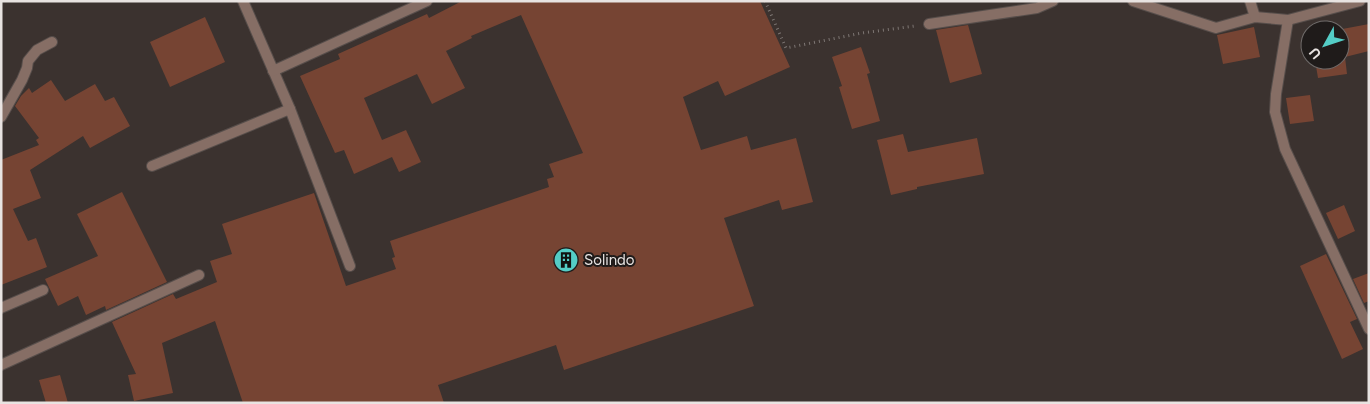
<svg xmlns="http://www.w3.org/2000/svg" width="1370" height="404" viewBox="0 0 1370 404" font-family="Figtree,sans-serif">
<style>
.building{fill:#764433}
.lines{fill:none;stroke-linecap:round;stroke-linejoin:round}
.lane-casing{stroke:#574e4b;stroke-width:12}
.street-casing{stroke:#574e4b;stroke-width:12}
.path{stroke:#7d7673;stroke-width:3;stroke-dasharray:1 4;stroke-linecap:butt}
.lane{stroke:#866e65;stroke-width:10}
.street{stroke:#866e65;stroke-width:10}
.labels{text-anchor:middle;stroke-width:4;stroke-linejoin:round;paint-order:stroke}
.poi-label{font-size:15px;fill:#e8e3e1;stroke:#1f1b1a;text-anchor:start}
</style>
<rect width="100%" height="100%" fill="#3b322f"/>
<g class="building">
<polygon points="462,1 760,1 790,67 725,96 718,81 683,97 701,150 747,136 751,150 796,138 813,202 782,210 779,200 724,218 754,306 564,370 556,345 438,385 444,403 243,403 215,321 162,343 173,393 134,401 128,375 136,374 112,322 173,294 176,299 217,282 210,261 232,254 222,224 314,193 346,286 396,269 392,258 395,257 390,241 549,187 547,179 554,177 549,164 583,153 521,15 471,36 472,38 446,51 465,88 432,104 417,74 364,98 382,140 406,130 421,162 399,172 392,157 354,174 344,150 335,153 300,76 340,59 338,54 427,14 429,18"/>
<polygon points="205,17 225,62 170,87 150,42"/>
<polygon points="1369,24 1369,51 1345,57 1347,74 1318,78 1315,60 1340,60 1340,30 1337,30"/>
<polygon points="968,25 982,74 950,83 936,30"/>
<polygon points="1254,27 1260,57 1223,64 1217,35"/>
<polygon points="861,47 870,73 867,74 880,121 852,129 839,87 842,86 832,57"/>
<polygon points="51,80 65,101 95,84 105,101 114,97 130,126 90,148 83,136 30,170 41,198 13,209 28,241 36,238 47,267 1,285 1,160 39,145 36,140 39,138 15,106 21,96 29,88 32,93"/>
<polygon points="1310,95 1314,121 1290,124 1286,98"/>
<polygon points="903,134 908,152 977,138 984,174 917,187 917,189 891,195 877,140"/>
<polygon points="122,192 167,282 106,310 105,306 86,315 78,296 58,306 45,279 98,256 77,214"/>
<polygon points="1344,205 1355,231 1338,239 1326,213"/>
<polygon points="1326,254 1357,319 1350,322 1363,349 1342,359 1300,266"/>
<polygon points="1369,273 1369,301 1364,303 1353,279"/>
<polygon points="60,375 68,403 46,403 39,380"/>
</g>
<g class="lines">
<defs>
<g id="lane">
<polyline points="243,1 290,109 350,266"/>
<polyline points="273,71 427,1"/>
<polyline points="152,166 290,109"/>
</g>
<g id="street">
<polyline points="1133,1 1216,28 1255,17 1288,20 1360,1"/>
<polyline points="1250,1 1255,17"/>
<polyline points="1288,20 1276,94 1275,112 1285,149 1369,329"/>
<polyline points="929,24 1037,8 1053,1"/>
<polyline points="1,117 22,80 27,68 28,61 37,50 52,42"/>
<polyline points="1,308 43,290"/>
<polyline points="1,365 199,275"/>
</g>
</defs>
<use href="#lane" class="lane-casing"/>
<use href="#street" class="street-casing"/>
<polyline class="path" points="765,1 786,48 862,33 915,26"/>
<use href="#lane" class="lane"/>
<use href="#street" class="street"/>
</g>
<defs>
<symbol id="building-disc" viewBox="-11 -11 22 22"><circle r="9.5" fill="#54cdc6" stroke="#1f1b1a"/><path d="M-4-6H4V6H1V3H-1V6H-4ZM-2.5-4.3h1.7v1.8h-1.7ZM.8-4.3h1.7v1.8H.8ZM-2.5-1h1.7V.8h-1.7ZM.8-1h1.7V.8H.8Z" fill="#111"/></symbol>
</defs>
<g fill-rule="evenodd">
<use href="#building-disc" x="552" y="246" width="28" height="28"/>
</g>
<g class="labels">
<g class="poi-label">
<text x="584" y="265">Solindo</text>
</g>
</g>
<rect width="1370" height="404" fill="none" stroke="#e8e3e1" stroke-width="5"/>
<g transform="translate(1325 45) rotate(230)"><circle r="24" fill="#1f1b1a" stroke="#6f6b6a"/>
<path d="M0-4L9 19L0 12L-9 19Z" fill="#54cdc6"/>
<text y="-8" font-size="14" font-weight="bold" text-anchor="middle" fill="#e8e3e1">U</text>
</g>
</svg>
